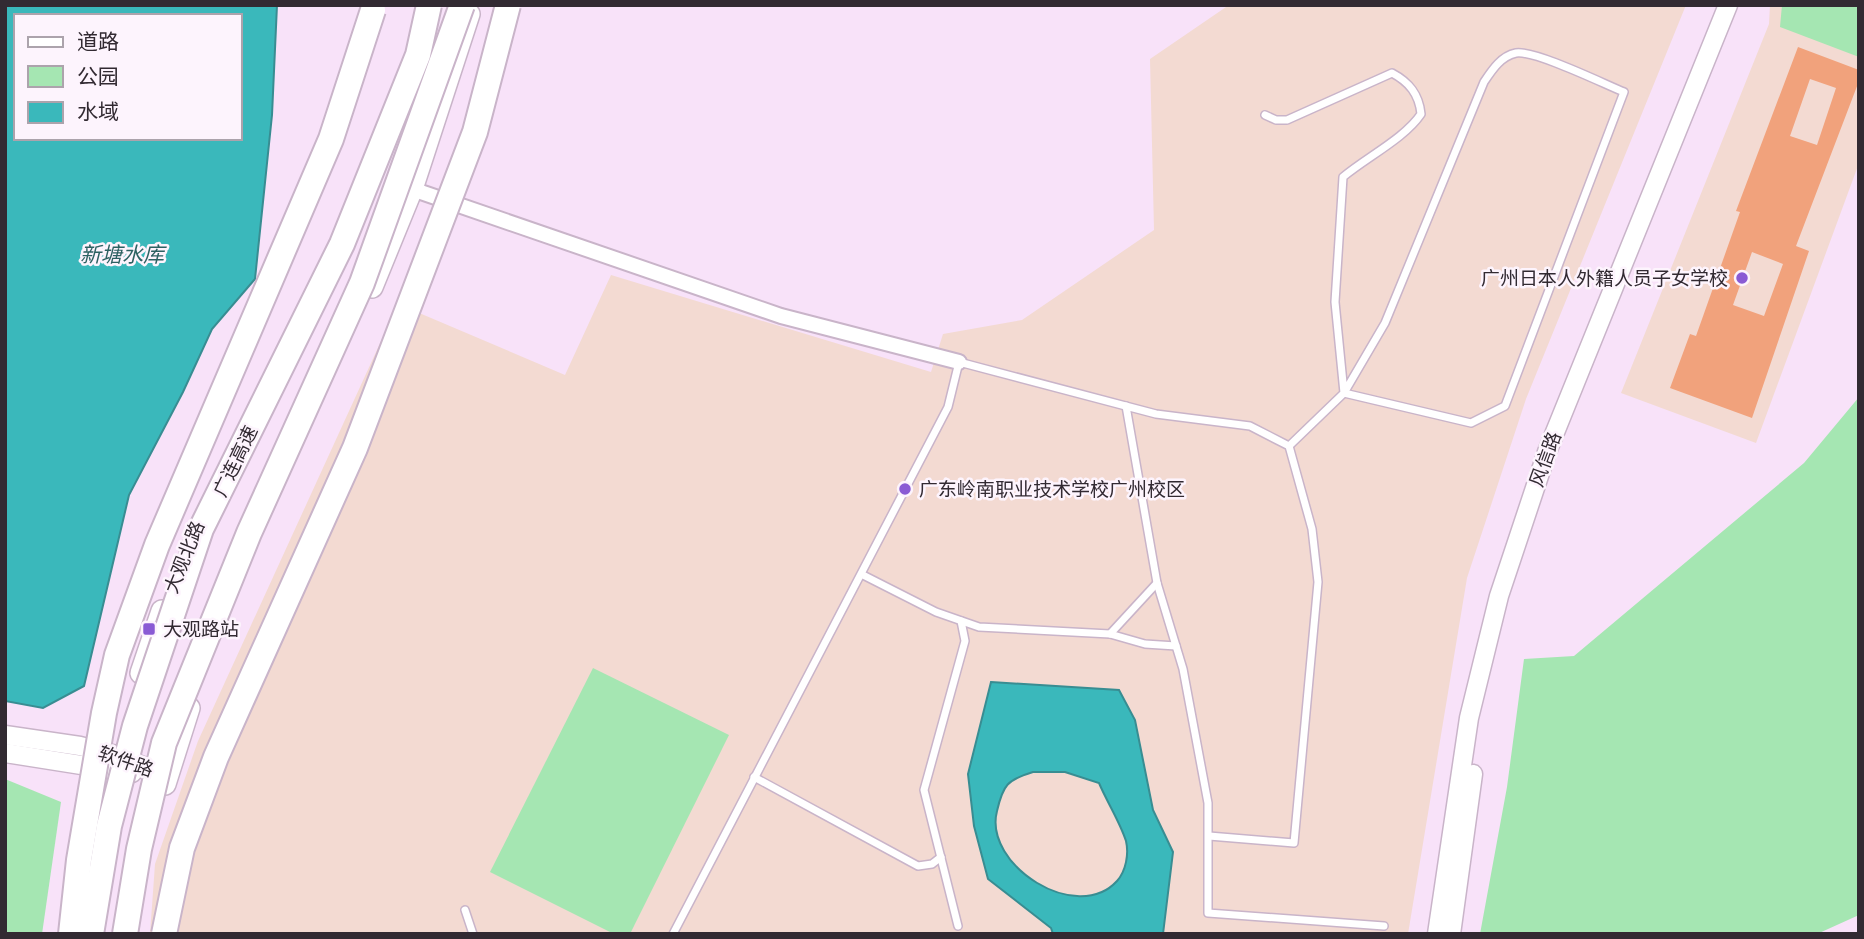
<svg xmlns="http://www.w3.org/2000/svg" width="1864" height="939" viewBox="0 0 1864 939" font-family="Lato,'Noto Sans SC',sans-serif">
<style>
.education{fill:#f3dad2}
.green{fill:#a5e6b2}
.water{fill:#3ab8bb;stroke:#388d92;stroke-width:2;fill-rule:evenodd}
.building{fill:#f1a27c;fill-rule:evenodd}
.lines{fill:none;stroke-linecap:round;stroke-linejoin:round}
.service-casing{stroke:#c9b4c9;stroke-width:10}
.minor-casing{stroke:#c9b4c9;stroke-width:18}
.tertiary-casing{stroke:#c9b4c9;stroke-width:21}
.primary-casing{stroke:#c9b4c9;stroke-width:24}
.service{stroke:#fff;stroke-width:7}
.minor{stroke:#fff;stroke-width:14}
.tertiary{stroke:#fff;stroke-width:18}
.primary{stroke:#fff;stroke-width:21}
.motorway-bridge-casing{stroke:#c9b4c9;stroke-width:28;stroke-linecap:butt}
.motorway-bridge{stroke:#fff;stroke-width:24}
.poi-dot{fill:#8a5bd4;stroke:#fdf4fd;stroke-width:2.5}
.labels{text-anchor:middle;stroke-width:5;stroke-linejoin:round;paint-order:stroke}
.poi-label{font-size:19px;fill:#322a32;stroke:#fdf4fd;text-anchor:start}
.street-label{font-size:19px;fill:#322a32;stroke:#fdf4fd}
.water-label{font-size:21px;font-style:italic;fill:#2d6162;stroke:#fdf4fd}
</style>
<rect width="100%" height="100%" fill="#f8e2f9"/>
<g class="education">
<polygon points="1229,5 1686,5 1526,399 1467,578 1408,934 150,934 155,864 198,741 398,304 565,375 611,275 931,372 943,334 1022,320 1154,230 1150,59"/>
<polygon points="1770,5 1859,5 1859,163 1756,443 1621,393 1769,24"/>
</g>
<g class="green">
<polygon points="1782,5 1859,5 1859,57 1780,27"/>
<polygon points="1859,397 1859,915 1817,934 1480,934 1507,787 1524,659 1574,656 1804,463"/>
<polygon points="593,668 729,735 630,934 614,934 490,872"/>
<polygon points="5,779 61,802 42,934 5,934"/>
</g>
<g class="water">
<path d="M 5,5 L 277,5 L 272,115 L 255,279 L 212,329 L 183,392 L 129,495 L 84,686 L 43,708 L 5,701 ZM 16,16 L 240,16 L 240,138 L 16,138 Z"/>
<path d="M 991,682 L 1119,690 L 1135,720 L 1153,810 L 1173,852 L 1163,934 L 1053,934 L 1051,928 L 988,879 L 974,826 L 968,774 ZM 1033,772 L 1065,772 L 1099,783 C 1107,802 1120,822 1126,841 C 1129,854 1126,871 1117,881 C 1077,925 983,865 997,811 C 1003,785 1007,780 1033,772 Z"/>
</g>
<path class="building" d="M 1798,47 L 1859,70 L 1859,81 L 1796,246 L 1809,251 L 1752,418 L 1670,388 L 1690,334 L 1696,336 L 1740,212 L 1736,211 ZM 1810,79 L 1836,88 L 1817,145 L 1790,136 ZM 1752,252 L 1783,264 L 1764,316 L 1733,305 Z"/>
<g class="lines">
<defs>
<g id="service">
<path d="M 1265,115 L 1276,120 L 1287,120 L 1392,73 C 1409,82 1419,94 1421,114 C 1405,138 1367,157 1343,177 L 1335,302 L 1344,393 L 1471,423 L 1505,406 L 1624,92 C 1604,84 1535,50 1516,53 C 1501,56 1492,70 1484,82 L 1385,323 L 1344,393 L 1289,446"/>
<polyline points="1126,406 1157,583 1183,669 1208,803 1208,913 1384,926"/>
<polyline points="863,575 936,612 979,627 1110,634 1145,644 1176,646"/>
<polyline points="1110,634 1157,583"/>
<polyline points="754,777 918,866 932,864 941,857"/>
<polyline points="465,910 473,934"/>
<polyline points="958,926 924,790 965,641 961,621"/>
<polyline points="673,934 948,407 959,362 1156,414 1250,426 1289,446 1312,529 1318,582 1294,843 1209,836"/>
</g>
<polyline id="minor" points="412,189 781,316 959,362"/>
<g id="tertiary">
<polyline points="5,735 80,746 116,755 167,776"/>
<polyline points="5,753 132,773"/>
<polyline points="1437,934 1469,718 1499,596 1547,452 1728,5"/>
<polyline points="1451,934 1473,774"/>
</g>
<g id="primary">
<polyline points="372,287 412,189 469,14"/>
<polyline points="141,673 162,611"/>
<polyline points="165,784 189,708"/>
</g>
</defs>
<use href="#service" class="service-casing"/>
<use href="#minor" class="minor-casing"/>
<use href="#tertiary" class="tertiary-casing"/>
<use href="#primary" class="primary-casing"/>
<use href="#service" class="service"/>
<use href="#minor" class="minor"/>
<use href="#tertiary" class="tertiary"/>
<use href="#primary" class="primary"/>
<defs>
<g id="motorway-bridge">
<polyline points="71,934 79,860 104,713 117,655 157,545 331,139 373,10"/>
<polyline points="91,934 109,826 135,726 201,529 342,244 418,55 429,5"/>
<polyline points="125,934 139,849 164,743 249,533 362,283 462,5"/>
<polyline points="164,934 182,848 216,757 355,448 475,132 508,5"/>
</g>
</defs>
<use href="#motorway-bridge" class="motorway-bridge-casing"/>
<use href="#motorway-bridge" class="motorway-bridge"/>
</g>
<g class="poi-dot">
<circle cx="1742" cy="278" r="7"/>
<circle cx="905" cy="489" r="7"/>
<rect x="142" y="622" width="14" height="14" rx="3.5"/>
</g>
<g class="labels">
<g class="poi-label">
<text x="1728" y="285" text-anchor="end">广州日本人外籍人员子女学校</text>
<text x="919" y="496">广东岭南职业技术学校广州校区</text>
<text x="163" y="636">大观路站</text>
</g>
<g class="street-label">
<text transform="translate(1545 459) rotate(-70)" y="7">风信路</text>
<text transform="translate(235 461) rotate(-64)" y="7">广连高速</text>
<text transform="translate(184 557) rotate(-68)" y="7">大观北路</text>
<text transform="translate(126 761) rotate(19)" y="7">软件路</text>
</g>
<g class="water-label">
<text x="122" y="262">新塘水库</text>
</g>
</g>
<rect width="1864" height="939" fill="none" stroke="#322a32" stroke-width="14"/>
<rect x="14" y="14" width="228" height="126" fill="#fdf4fd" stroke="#aca3ac" stroke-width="2"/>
<rect x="28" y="37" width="35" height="10" fill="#ffffff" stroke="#aca3ac" stroke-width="2"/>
<text x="77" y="49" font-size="21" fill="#322a32">道路</text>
<rect x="28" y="66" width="35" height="21" fill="#a5e6b2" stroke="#aca3ac" stroke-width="2"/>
<text x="77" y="84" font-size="21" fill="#322a32">公园</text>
<rect x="28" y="102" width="35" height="21" fill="#3ab8bb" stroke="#aca3ac" stroke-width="2"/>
<text x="77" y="119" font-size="21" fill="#322a32">水域</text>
</svg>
